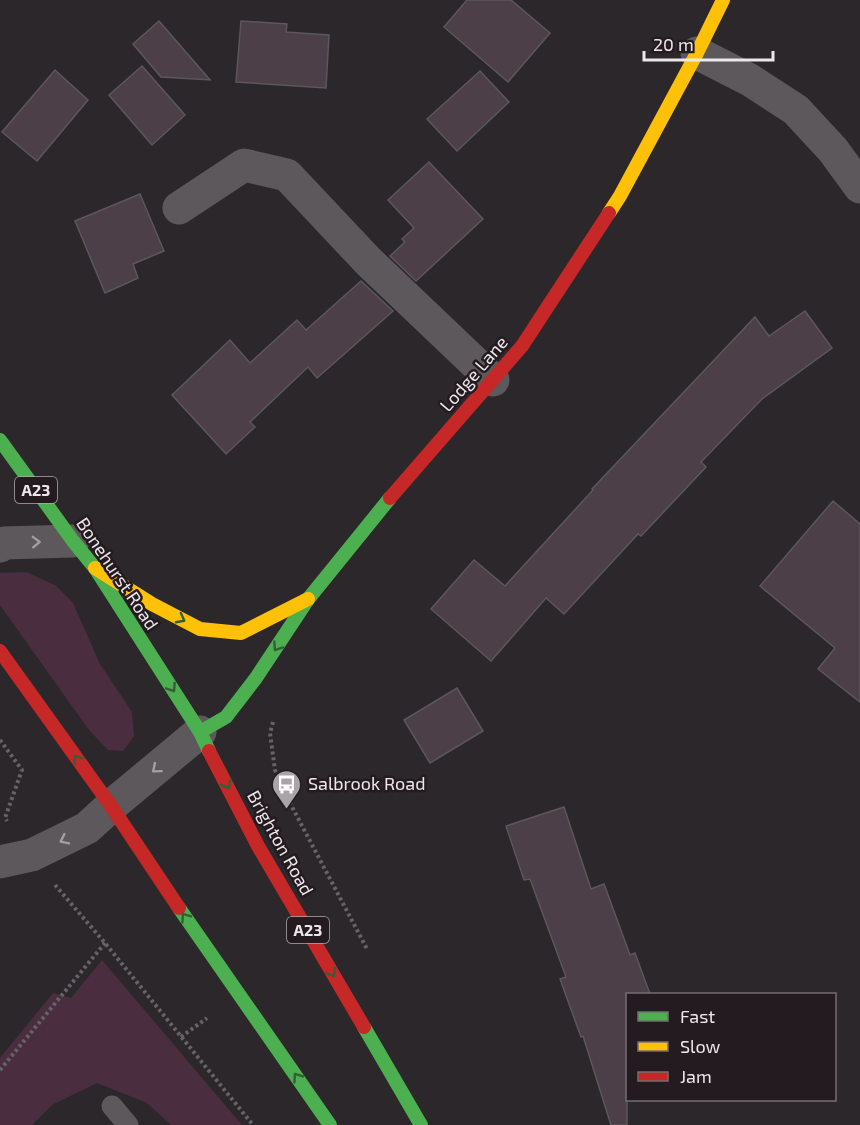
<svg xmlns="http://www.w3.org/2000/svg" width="860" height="1125" viewBox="0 0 860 1125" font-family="'Exo 2',sans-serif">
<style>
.green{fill:#4a2d3e}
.building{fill:#4c3f47;stroke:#5b575a;stroke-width:1.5}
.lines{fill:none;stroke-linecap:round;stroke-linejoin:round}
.path{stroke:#666265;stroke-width:4;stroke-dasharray:3 3;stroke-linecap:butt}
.lane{stroke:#5c585b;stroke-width:21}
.street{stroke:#5c585b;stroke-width:33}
.fast{stroke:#4caf50;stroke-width:14}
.slow{stroke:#ffc107;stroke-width:14}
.jam{stroke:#c62828;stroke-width:14}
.oneway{stroke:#a4a0a2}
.oneway2{stroke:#365e36}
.labels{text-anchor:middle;stroke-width:5;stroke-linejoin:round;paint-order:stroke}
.shield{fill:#241b20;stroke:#b1aaad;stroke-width:1.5}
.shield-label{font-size:16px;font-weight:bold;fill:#ede7ea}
.street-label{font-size:18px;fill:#ede7ea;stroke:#241b20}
.poi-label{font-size:18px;fill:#ede7ea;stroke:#241b20;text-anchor:start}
</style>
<rect width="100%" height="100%" fill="#2c272a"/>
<g class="green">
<polygon points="26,572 55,585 73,603 100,664 132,712 134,736 123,751 108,750 89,730 0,605 0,573"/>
<polygon points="102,960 242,1125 171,1125 147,1103 97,1083 52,1105 32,1125 0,1125 0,1058 53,993 71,998"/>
</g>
<g class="building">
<polygon points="467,0 511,0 550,33 508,82 444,27"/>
<polygon points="159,21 210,80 161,77 133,44"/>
<polygon points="241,21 287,24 286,32 329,35 326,88 236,82"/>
<polygon points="142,66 185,115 152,145 109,95"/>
<polygon points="55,70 88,100 37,161 2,132"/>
<polygon points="480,71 509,102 457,151 427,119"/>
<polygon points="429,162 483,219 416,281 390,256 405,242 402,239 414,228 388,200"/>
<polygon points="140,194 164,251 133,264 138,278 105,293 75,221"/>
<polygon points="361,281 393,311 317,378 308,367 250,422 255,427 226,454 172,395 230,340 250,363 297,320 306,330"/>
<polygon points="805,311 832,348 762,399 701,462 706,467 641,536 638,534 564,614 546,598 491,661 431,609 474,560 505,586 593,490 592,489 755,317 769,336"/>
<polygon points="833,501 860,524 860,702 818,669 835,648 760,586"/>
<polygon points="457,688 483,731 430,763 404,720"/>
<polygon points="564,807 591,889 604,884 630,955 635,953 650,994 627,994 627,1125 611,1125 583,1036 581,1037 560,979 566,977 530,879 524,880 506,826"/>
</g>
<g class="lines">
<g class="path">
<polyline points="273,722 270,733 275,770 290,803 367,949"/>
<polyline points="0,740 22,770 5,818 7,821"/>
<polyline points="55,885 105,943 253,1125"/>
<polyline points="181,1037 207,1018"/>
<polyline points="0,1070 105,943"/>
</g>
<polyline class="lane" points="112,1106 128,1125"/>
<g class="street">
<polyline points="697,53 750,80 796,110 833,150 860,187"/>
<polyline points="179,208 244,165 287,175 368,261 493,380"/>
<polyline points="0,546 4,543 73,541"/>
<polyline points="0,862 32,855 87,828 111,806 200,732"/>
</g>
<g class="fast">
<polyline points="0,440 73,541 95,568 200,732 209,751"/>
<polyline points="200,732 226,717 256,678 309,598 390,498"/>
<polyline points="179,908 330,1125"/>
<polyline points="364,1027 421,1125"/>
</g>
<g class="slow">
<polyline points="609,213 620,196 697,53 723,0"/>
<polyline points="95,568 152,604 200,629 241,633 308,599"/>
</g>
<g class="jam">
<polyline points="390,498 522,346 609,213"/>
<polyline points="0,651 111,806 179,908"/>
<polyline points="209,751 258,846 364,1027"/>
</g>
</g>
<defs><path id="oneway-chevron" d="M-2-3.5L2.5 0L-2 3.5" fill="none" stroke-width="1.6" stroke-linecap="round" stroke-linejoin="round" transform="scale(1.5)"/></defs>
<g class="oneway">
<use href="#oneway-chevron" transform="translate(36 542) rotate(-2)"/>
<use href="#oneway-chevron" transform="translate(156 769) rotate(140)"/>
<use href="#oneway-chevron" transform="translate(64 840) rotate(154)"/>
</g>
<g class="oneway2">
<use href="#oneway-chevron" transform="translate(181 619) rotate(28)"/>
<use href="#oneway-chevron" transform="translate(277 647) rotate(124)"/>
<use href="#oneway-chevron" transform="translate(172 688) rotate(57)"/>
<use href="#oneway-chevron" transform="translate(77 759) rotate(-126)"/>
<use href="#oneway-chevron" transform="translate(227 785) rotate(63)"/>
<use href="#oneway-chevron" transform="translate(185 917) rotate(-125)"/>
<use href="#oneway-chevron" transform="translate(332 973) rotate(60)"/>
<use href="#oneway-chevron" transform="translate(297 1077) rotate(-125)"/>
</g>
<defs>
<symbol id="bus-pin" viewBox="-11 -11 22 30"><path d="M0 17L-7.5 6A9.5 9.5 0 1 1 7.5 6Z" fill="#a9a4a7" stroke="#241b20"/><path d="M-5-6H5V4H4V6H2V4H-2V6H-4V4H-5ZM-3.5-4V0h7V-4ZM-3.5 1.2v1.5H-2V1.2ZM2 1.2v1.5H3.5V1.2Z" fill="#fff"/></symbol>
</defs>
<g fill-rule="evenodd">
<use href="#bus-pin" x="270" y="768" width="33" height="45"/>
</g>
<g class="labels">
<g class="shield">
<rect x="15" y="477" width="42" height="26" rx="4.5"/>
<rect x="287" y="917" width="42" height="26" rx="4.5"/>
</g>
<g class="shield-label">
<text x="36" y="496">A23</text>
<text x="308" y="936">A23</text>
</g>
<g class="street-label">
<text transform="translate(474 374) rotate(-49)" y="6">Lodge Lane</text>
<text transform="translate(117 574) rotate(56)" y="6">Bonehurst Road</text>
<text transform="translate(280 843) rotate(61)" y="6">Brighton Road</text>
</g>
<g class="poi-label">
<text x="308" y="790">Salbrook Road</text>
</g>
</g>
<rect x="626" y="993" width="210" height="108" fill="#241b20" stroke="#746d71" stroke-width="1.5"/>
<rect x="638" y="1012" width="30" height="9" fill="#4caf50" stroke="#746d71" stroke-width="1.5"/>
<text x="680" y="1023" font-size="18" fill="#ede7ea">Fast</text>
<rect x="638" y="1042" width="30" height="9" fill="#ffc107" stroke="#746d71" stroke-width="1.5"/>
<text x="680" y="1053" font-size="18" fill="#ede7ea">Slow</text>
<rect x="638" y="1072" width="30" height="9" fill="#c62828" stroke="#746d71" stroke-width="1.5"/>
<text x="680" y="1083" font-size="18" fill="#ede7ea">Jam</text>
<path d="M644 51v9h129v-9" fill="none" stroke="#ede7ea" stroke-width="3"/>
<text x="653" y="51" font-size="18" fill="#ede7ea" stroke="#241b20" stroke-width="4.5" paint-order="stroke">20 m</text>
</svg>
